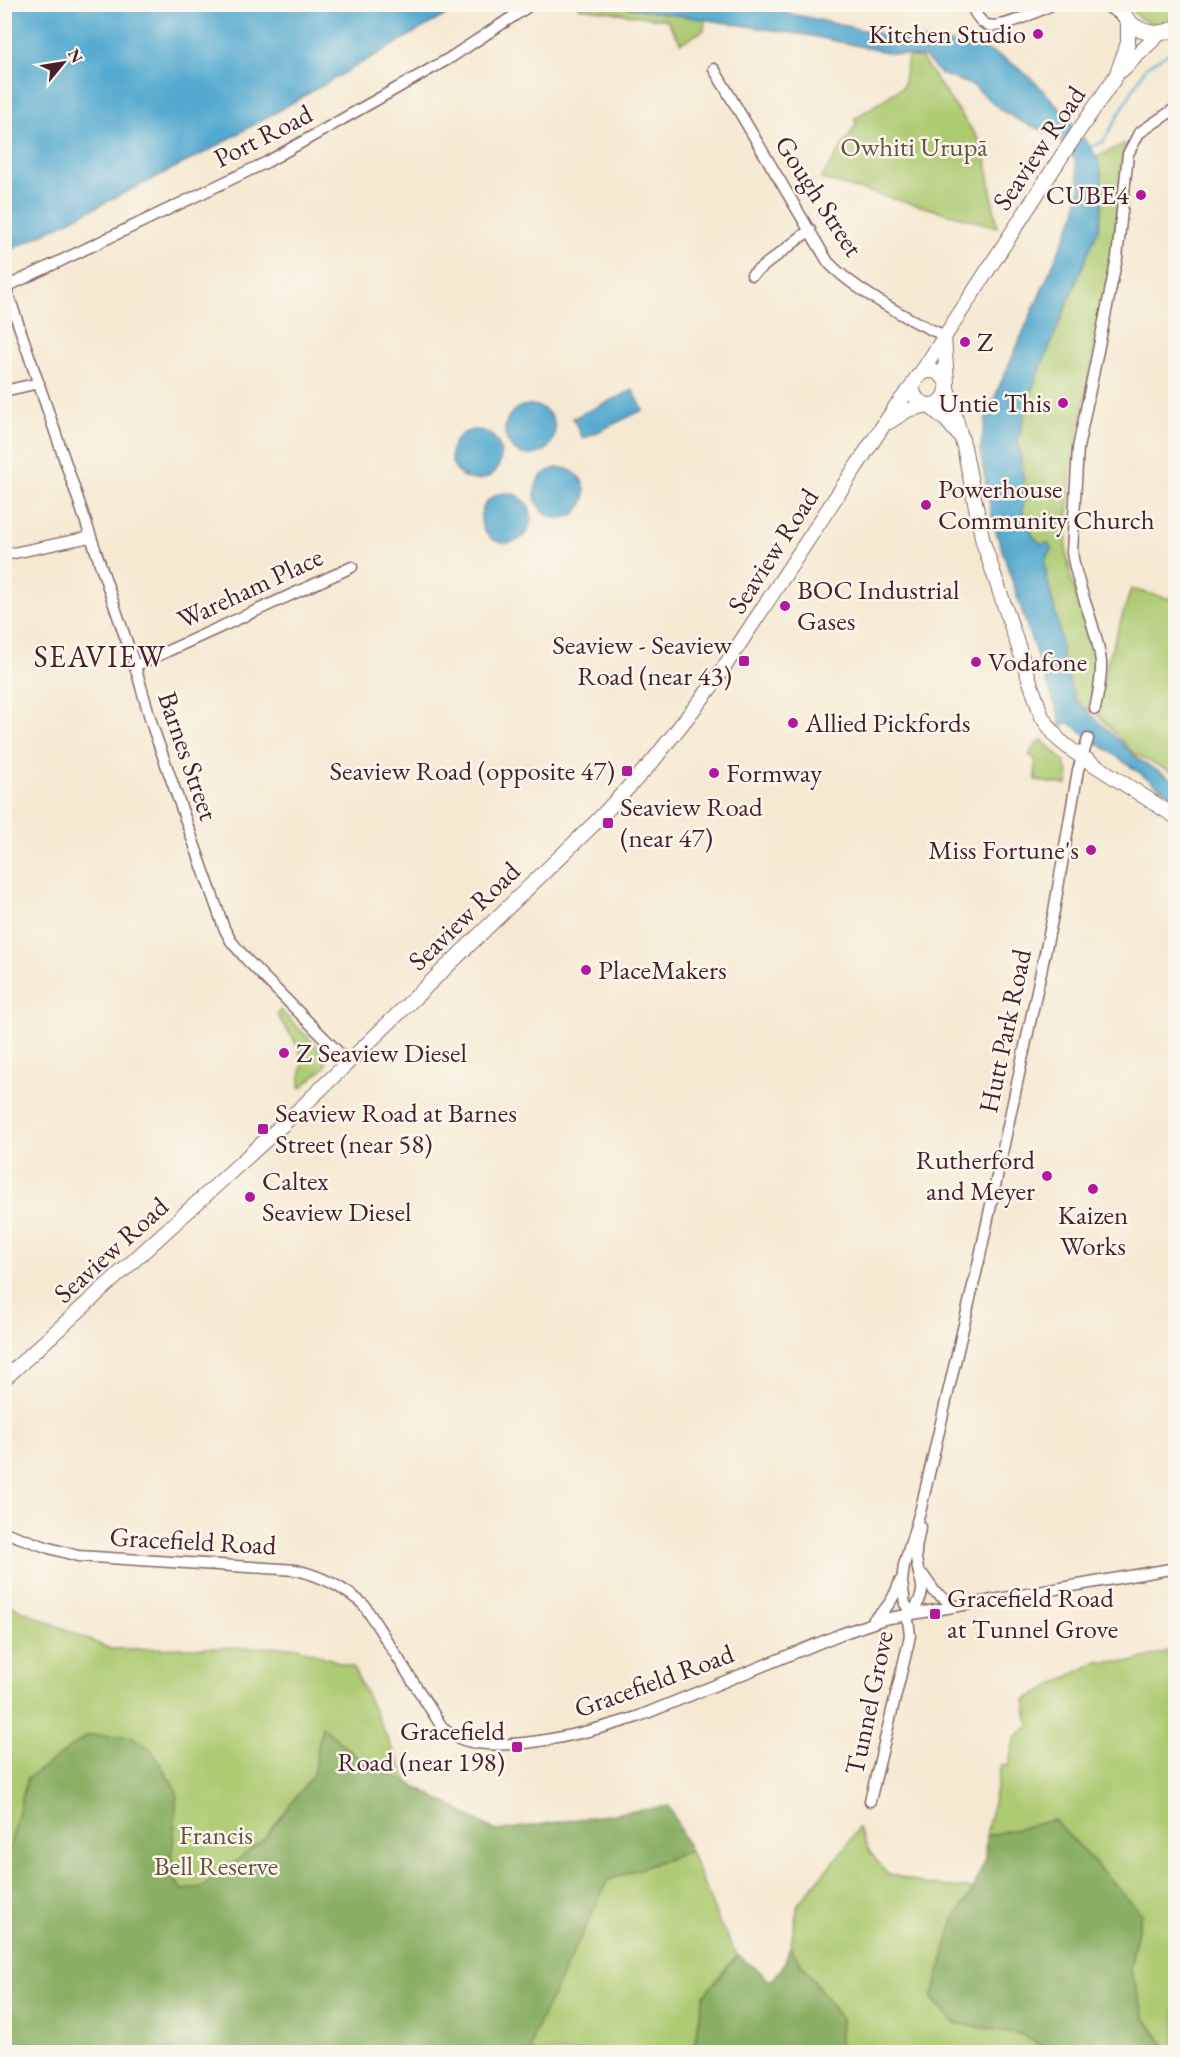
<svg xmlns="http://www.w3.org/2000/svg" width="1180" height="2057" viewBox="0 0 1180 2057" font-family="'EB Garamond',serif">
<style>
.green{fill:#adcb72;stroke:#7c754e;stroke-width:1.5}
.forest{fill:#8aaf64;stroke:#6a6748;stroke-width:1.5}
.water{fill:#53a9cf;stroke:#4e647d;stroke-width:1.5}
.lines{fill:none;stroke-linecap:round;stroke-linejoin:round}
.stream{stroke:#53a9cf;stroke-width:2}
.street-casing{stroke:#866665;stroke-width:13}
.secondary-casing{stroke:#866665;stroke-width:16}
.primary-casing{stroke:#866665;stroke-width:17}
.street{stroke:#fff;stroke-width:10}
.secondary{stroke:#fff;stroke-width:14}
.primary{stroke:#fff;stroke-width:15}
.poi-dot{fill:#b5179e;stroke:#fbf7ec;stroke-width:2}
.labels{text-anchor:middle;stroke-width:5;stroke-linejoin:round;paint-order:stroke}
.poi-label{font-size:27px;fill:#4a1f2b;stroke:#fbf7ec;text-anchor:start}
.street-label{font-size:27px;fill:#4a1f2b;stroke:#fbf7ec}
.park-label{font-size:27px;fill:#685340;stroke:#fbf7ec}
.quarter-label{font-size:30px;letter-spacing:1.5px;fill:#4a1f2b;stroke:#fbf7ec}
</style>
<rect width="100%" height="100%" fill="#fbf7ec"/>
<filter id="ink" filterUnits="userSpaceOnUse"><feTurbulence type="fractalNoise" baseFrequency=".0167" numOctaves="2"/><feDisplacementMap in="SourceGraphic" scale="12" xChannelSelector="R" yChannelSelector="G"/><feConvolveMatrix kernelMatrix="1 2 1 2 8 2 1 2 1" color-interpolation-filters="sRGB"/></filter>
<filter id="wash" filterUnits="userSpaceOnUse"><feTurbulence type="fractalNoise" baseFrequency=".008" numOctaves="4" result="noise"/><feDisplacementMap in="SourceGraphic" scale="24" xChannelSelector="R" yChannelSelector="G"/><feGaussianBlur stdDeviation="1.35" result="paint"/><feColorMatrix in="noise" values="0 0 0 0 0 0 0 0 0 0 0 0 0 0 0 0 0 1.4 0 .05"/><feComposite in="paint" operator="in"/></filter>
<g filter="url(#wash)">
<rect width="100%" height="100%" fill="#f5e9d2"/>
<g class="green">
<polygon points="578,5 610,5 705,19 704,30 681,43 667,20 578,7"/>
<path d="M 1129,5 L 1175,5 L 1175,16 C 1159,29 1138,24 1129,5 Z"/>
<polygon points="908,57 921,58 984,147 997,227 821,179 857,124 854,119 903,87"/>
<polygon points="1125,143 1121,167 1112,266 1071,468 1066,549 1072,582 1095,651 1096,674 1088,713 1075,699 1064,667 1058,624 1046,575 1045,560 1049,553 1033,536 1023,513 1024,481 1018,440 1031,391 1099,227 1102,179 1097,157"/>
<polygon points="1131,589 1175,600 1175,774 1134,754 1096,713 1107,664"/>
<path d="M 1042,740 C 1057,756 1072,760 1067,785 L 1036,781 L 1035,758 L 1029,755 L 1035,746 Z"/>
<path d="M 280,1010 L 323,1052 L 326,1059 L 326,1066 L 301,1088 C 297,1078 304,1070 302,1060 C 299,1042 285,1029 277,1014 Z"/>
<polygon points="5,1603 110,1649 297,1647 353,1667 409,1783 496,1831 580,1938 608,1880 690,1851 719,1922 737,1955 704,1995 693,2052 5,2052"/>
<polygon points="1175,1649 1175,2052 1169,2052 1145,2018 1130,1968 1141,1913 1054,1820 986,1836 1001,1765 1008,1766 1015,1737 1029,1726 1025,1700 1096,1662 1131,1662"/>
<polygon points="858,1828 870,1852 886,1873 927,1885 974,1889 953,1922 933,1999 955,2023 1021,2034 1052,2052 839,2052 841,2018 790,1948 798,1904 848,1844"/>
</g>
<g class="forest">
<polygon points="322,1726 360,1760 409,1783 496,1831 669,1806 690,1851 608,1880 534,2034 531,2052 5,2052 5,2024 8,2001 4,1976 5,1866 27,1779 88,1735 131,1736 151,1749 177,1792 171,1874 182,1890 203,1887 264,1839 313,1775"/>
<polygon points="1054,1820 1141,1913 1130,1968 1145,2018 1169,2052 1052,2052 1020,2034 955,2023 932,1999 953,1922 974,1889 985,1858 986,1836"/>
<polygon points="790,1948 841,2018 839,2052 693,2052 704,1995 737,1955 761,1972 767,1980 772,1980 782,1969"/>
</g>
<g class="water">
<polygon points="5,4 463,4 463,5 206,152 5,253"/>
<path d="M 610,5 C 648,5 686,2 724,5 C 785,8 848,29 908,39 C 935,43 964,40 989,51 C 1026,66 1055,102 1079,133 C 1085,141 1094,150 1097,159 C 1106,181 1103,204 1099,227 L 1031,391 L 1018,440 L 1024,481 L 1023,513 L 1033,536 L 1041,544 L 1048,543 L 1052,549 L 1045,560 L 1046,575 L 1058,624 L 1064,667 L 1075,699 L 1139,760 L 1175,781 L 1175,798 L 1068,722 L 1062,727 L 1060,727 L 1059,715 L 1037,657 L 993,522 L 980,450 L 986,417 L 1076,212 L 1080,185 L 1075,160 L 1056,136 L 1022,122 L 1002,111 L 974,86 L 939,73 L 926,58 L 886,52 L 812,36 Z"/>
<polygon points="633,390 643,410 583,439 573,418"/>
<circle cx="530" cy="430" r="25"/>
<circle cx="476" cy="455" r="25"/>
<circle cx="560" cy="493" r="25"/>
<circle cx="506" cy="518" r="25"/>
</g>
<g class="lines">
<polyline class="stream" points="1088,148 1103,142 1146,67 1176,48"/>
</g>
</g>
<g filter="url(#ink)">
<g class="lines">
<defs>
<g id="street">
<path d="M 970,4 C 974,11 978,20 985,24 C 999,32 1039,10 1054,4"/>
<polyline points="1103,4 1124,17"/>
<path d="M 714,69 L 828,262 C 853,289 911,321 945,336"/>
<polyline points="752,275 810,230"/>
<polyline points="4,288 267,162 450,58 532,4"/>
<polyline points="6,288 135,666 153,728 224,928 231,941 247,960 348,1062"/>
<polyline points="4,391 39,383"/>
<polyline points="4,555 90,537"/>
<polyline points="135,666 352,567"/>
<path d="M 1095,709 C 1098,694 1102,678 1101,662 C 1097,626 1077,589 1072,552 L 1078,448 L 1117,258 L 1128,154 L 1139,133 L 1176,108"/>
<path d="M 4,1532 L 49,1548 L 78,1556 L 296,1570 C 322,1576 343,1587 364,1605 L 442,1727 C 477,1765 593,1731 637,1717 L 841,1634 L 884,1619 L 1176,1568"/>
<polyline points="923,1575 935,1592 955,1606"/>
<polyline points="912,1613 905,1604 902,1582 904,1565 921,1508 980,1256 1054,911 1078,770 1088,739"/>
<path d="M 912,1613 C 931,1585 918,1584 916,1557 C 915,1547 919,1537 920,1527"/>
<path d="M 874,1619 C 888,1608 894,1598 900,1581"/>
<polyline points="870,1801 908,1645 910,1635 907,1613"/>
</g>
<g id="secondary">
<polyline points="1122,70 1159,34"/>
<polyline points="944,337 947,383"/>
<circle cx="930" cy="388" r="17"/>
<polyline points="919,376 1063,154 1116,76 1128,43 1128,22"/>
<polyline points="947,388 964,447 983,542 1042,717 1059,740 1073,751 1176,817"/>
<polyline points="889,422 908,410 928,405 947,421 958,434"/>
<polyline points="4,1379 303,1106 597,821 652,762 711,687 896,406 914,384"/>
</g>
<path id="primary" d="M 1119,4 C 1127,30 1152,40 1176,28"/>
</defs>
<use href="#street" class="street-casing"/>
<use href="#secondary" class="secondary-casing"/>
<use href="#primary" class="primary-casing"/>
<use href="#street" class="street"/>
<use href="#secondary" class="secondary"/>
<use href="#primary" class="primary"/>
</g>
</g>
<g class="poi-dot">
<circle cx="1038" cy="34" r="6"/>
<circle cx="1141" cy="195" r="6"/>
<circle cx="965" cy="342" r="6"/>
<circle cx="1063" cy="403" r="6"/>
<circle cx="926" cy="505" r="6"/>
<circle cx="785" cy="606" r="6"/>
<rect x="738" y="655" width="12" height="12" rx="3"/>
<circle cx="976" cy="662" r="6"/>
<circle cx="793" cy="723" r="6"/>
<rect x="621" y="765" width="12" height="12" rx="3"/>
<circle cx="714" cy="773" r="6"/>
<rect x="602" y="817" width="12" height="12" rx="3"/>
<circle cx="1091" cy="850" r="6"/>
<circle cx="586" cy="970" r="6"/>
<circle cx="284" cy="1053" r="6"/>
<rect x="257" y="1123" width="12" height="12" rx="3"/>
<circle cx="1047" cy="1176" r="6"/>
<circle cx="1093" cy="1189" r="6"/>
<circle cx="250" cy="1197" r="6"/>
<rect x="929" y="1608" width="12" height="12" rx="3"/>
<rect x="511" y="1741" width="12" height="12" rx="3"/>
</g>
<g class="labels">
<g class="poi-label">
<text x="1026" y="43" text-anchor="end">Kitchen Studio</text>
<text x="1129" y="204" text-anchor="end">CUBE4</text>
<text x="977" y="351">Z</text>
<text x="1051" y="412" text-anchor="end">Untie This</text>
<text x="938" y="498">Powerhouse<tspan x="938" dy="31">Community Church</tspan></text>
<text x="797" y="599">BOC Industrial<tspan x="797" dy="31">Gases</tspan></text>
<text x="732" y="654" text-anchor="end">Seaview - Seaview<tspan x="732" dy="31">Road (near 43)</tspan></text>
<text x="988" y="671">Vodafone</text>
<text x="805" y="732">Allied Pickfords</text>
<text x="615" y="780" text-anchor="end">Seaview Road (opposite 47)</text>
<text x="726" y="782">Formway</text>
<text x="620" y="816">Seaview Road<tspan x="620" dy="31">(near 47)</tspan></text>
<text x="1079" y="859" text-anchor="end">Miss Fortune's</text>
<text x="598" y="979">PlaceMakers</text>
<text x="296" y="1062">Z Seaview Diesel</text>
<text x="275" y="1122">Seaview Road at Barnes<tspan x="275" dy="31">Street (near 58)</tspan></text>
<text x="1035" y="1169" text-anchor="end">Rutherford<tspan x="1035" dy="31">and Meyer</tspan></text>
<text x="262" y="1190">Caltex<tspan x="262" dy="31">Seaview Diesel</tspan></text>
<text x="1093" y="1224" text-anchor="middle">Kaizen<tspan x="1093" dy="31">Works</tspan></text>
<text x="947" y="1607">Gracefield Road<tspan x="947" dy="31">at Tunnel Grove</tspan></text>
<text x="505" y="1740" text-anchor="end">Gracefield<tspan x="505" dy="31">Road (near 198)</tspan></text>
</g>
<g class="street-label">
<text transform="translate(263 136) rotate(-27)" y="9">Port Road</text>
<text transform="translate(1039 148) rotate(-56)" y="9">Seaview Road</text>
<text transform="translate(819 196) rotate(57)" y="9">Gough Street</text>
<text transform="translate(773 551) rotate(-57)" y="9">Seaview Road</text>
<text transform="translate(250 588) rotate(-25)" y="9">Wareham Place</text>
<text transform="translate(188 756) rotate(71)" y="9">Barnes Street</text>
<text transform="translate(464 916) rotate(-44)" y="9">Seaview Road</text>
<text transform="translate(1005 1031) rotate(-78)" y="9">Hutt Park Road</text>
<text transform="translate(111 1250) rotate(-42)" y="9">Seaview Road</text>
<text transform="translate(193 1541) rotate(3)" y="9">Gracefield Road</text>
<text transform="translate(654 1681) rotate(-20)" y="9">Gracefield Road</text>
<text transform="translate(869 1703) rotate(-78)" y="9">Tunnel Grove</text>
</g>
<g class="park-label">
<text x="914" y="156">Owhiti Urupā</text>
<text x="216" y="1844">Francis<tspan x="216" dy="31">Bell Reserve</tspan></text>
</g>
<g class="quarter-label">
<text x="100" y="667">SEAVIEW</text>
</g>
</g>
<rect width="1180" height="2057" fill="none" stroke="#fbf7ec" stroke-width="24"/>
<g transform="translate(63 63) rotate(60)" stroke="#fbf7ec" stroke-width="4.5" paint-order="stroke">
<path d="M0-4.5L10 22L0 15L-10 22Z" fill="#4a1f2b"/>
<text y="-9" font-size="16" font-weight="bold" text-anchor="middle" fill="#4a1f2b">N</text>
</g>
</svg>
